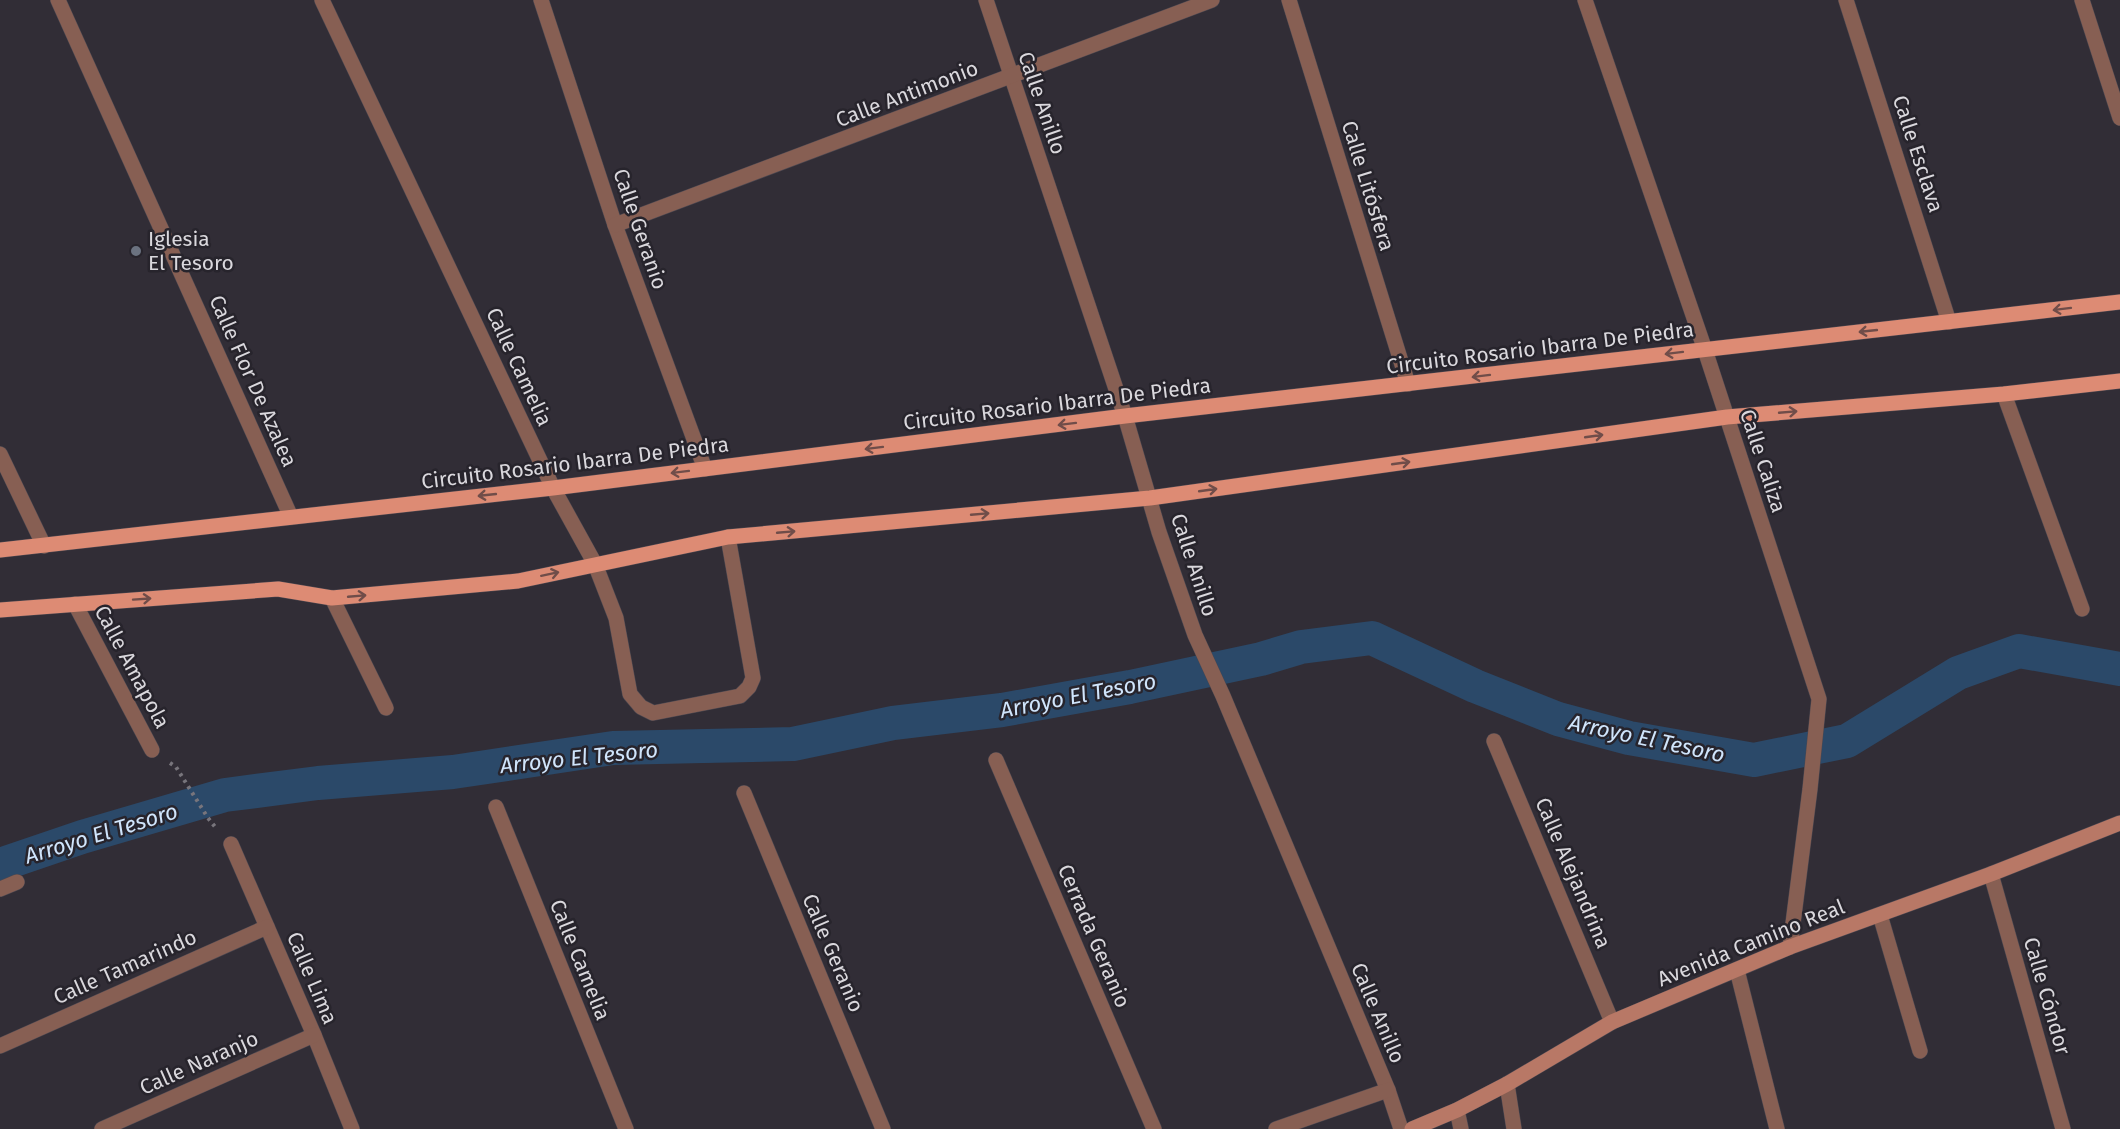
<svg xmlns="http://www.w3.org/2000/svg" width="2120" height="1129" viewBox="0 0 2120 1129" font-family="'Fira Sans',sans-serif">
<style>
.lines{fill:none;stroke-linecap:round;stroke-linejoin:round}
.canal{stroke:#2b4969;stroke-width:34}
.street-casing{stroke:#4c4851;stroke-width:16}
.secondary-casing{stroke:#4c4851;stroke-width:16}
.primary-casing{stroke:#4c4851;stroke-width:16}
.path{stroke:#78757c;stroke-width:4;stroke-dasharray:3 4.5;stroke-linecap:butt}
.street{stroke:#875f53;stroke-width:15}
.secondary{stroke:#b87866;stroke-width:15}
.primary{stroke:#dd8b74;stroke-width:15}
.oneway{stroke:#704d49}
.worship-dot{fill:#6b7280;stroke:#27242c;stroke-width:2}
.labels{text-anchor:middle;stroke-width:5;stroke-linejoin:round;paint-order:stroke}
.street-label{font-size:21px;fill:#dad8dd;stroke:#27242c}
.poi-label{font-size:21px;fill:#dad8dd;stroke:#27242c;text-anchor:start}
.water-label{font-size:22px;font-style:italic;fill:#d0e5fc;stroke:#27242c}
</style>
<rect width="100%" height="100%" fill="#312d36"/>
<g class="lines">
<polyline class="canal" points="0,865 82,837 225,795 318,783 453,772 613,748 793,744 893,723 1002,710 1130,687 1261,659 1301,647 1372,638 1475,686 1558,719 1629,738 1754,760 1847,741 1958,673 2019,651 2120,669"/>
<defs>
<g id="street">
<polyline points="58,0 291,517"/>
<polyline points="322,0 553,488 595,564 616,618 630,694 641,707 653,713 740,696 749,687 753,678 728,537"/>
<polyline points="541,0 615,225 705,469"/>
<polyline points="986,0 1125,416 1159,532 1195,635 1223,696 1388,1090 1401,1129"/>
<polyline points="1289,0 1408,384"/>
<polyline points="1585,0 1705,350 1819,699 1810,789 1790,947"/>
<polyline points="1846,0 1949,322"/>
<polyline points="2082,0 2120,118"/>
<polyline points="615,225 1212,0"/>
<polyline points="2004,394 2082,609"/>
<polyline points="0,454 44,546"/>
<polyline points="332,598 386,708"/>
<polyline points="75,604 152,750"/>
<polyline points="1494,741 1612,1022"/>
<polyline points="996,760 1154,1129"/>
<polyline points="744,793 883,1129"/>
<polyline points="496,807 626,1129"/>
<polyline points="231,844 314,1035 352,1129"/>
<polyline points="1991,874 2063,1129"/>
<polyline points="0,889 17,882"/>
<polyline points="1880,915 1920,1051"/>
<polyline points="1737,970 1777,1129"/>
<polyline points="0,1046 267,927"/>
<polyline points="1507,1084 1514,1129"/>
<polyline points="1457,1110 1461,1129"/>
<polyline points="102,1129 314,1035"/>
<polyline points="1276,1129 1388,1090"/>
</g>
<polyline id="secondary" points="1412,1129 1457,1110 1507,1084 1612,1022 1790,947 1991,874 2120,823"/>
<g id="primary">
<polyline points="0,550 553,488 1125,416 2120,302"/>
<polyline points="0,610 278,589 332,598 518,581 728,537 1150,498 1727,417 2004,394 2120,381"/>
</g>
</defs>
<use href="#street" class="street-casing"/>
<use href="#secondary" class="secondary-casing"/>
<use href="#primary" class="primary-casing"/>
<polyline class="path" points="170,763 176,767 208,818 216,828"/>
<use href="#street" class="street"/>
<use href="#secondary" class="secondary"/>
<use href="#primary" class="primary"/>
</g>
<defs><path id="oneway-shaft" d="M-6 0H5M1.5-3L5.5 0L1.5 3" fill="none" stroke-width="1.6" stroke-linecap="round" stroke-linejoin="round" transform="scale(1.5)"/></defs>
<g class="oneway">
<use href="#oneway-shaft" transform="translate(2062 309) rotate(173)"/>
<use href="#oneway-shaft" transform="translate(1868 331) rotate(174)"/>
<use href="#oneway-shaft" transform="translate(1674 353) rotate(173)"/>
<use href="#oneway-shaft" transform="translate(1481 376) rotate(173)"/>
<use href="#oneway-shaft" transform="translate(1788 412) rotate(-5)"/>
<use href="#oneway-shaft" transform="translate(1067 424) rotate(173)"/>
<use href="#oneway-shaft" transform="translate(1594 436) rotate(-8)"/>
<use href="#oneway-shaft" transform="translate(874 448) rotate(173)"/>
<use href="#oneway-shaft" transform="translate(1401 463) rotate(-8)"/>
<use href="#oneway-shaft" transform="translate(680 472) rotate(173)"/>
<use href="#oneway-shaft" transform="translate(1208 490) rotate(-8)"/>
<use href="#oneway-shaft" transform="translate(487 495) rotate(174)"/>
<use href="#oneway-shaft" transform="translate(980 514) rotate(-5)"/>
<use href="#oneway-shaft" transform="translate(786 532) rotate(-5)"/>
<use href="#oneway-shaft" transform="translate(550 574) rotate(-12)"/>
<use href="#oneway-shaft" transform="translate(357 596) rotate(-5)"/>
<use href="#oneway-shaft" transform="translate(142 599) rotate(-4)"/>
</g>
<circle class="worship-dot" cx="136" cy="251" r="6"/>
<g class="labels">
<g class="street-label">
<text transform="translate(907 94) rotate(-21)" y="7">Calle Antimonio</text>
<text transform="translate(1042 103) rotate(71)" y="7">Calle Anillo</text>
<text transform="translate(1918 154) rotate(72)" y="7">Calle Esclava</text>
<text transform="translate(1368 186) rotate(73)" y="7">Calle Litósfera</text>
<text transform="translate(640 229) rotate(71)" y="7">Calle Geranio</text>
<text transform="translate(1540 348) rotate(-7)" y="7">Circuito Rosario Ibarra De Piedra</text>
<text transform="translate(519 367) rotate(65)" y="7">Calle Camelia</text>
<text transform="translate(253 381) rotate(66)" y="7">Calle Flor De Azalea</text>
<text transform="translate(1057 404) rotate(-7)" y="7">Circuito Rosario Ibarra De Piedra</text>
<text transform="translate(1763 461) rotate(72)" y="7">Calle Caliza</text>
<text transform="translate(575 463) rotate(-7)" y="7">Circuito Rosario Ibarra De Piedra</text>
<text transform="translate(1194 565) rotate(72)" y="7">Calle Anillo</text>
<text transform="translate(132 667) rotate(62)" y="7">Calle Amapola</text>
<text transform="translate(1573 873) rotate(67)" y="7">Calle Alejandrina</text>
<text transform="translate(1094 936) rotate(67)" y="7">Cerrada Geranio</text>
<text transform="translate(1751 943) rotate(-22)" y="7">Avenida Camino Real</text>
<text transform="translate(833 953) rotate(67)" y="7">Calle Geranio</text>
<text transform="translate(580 960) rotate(68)" y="7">Calle Camelia</text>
<text transform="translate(125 967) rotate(-24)" y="7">Calle Tamarindo</text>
<text transform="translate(312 978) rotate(67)" y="7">Calle Lima</text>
<text transform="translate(2047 996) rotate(74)" y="7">Calle Cóndor</text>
<text transform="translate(1378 1013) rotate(67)" y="7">Calle Anillo</text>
<text transform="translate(199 1063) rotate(-24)" y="7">Calle Naranjo</text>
</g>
<g class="poi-label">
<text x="148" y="246">Iglesia<tspan x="148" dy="24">El Tesoro</tspan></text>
</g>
<g class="water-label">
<text transform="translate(1078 695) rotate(-11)" y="8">Arroyo El Tesoro</text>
<text transform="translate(1647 738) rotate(12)" y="8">Arroyo El Tesoro</text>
<text transform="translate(579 757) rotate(-6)" y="8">Arroyo El Tesoro</text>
<text transform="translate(101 833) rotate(-17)" y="8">Arroyo El Tesoro</text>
</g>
</g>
</svg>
